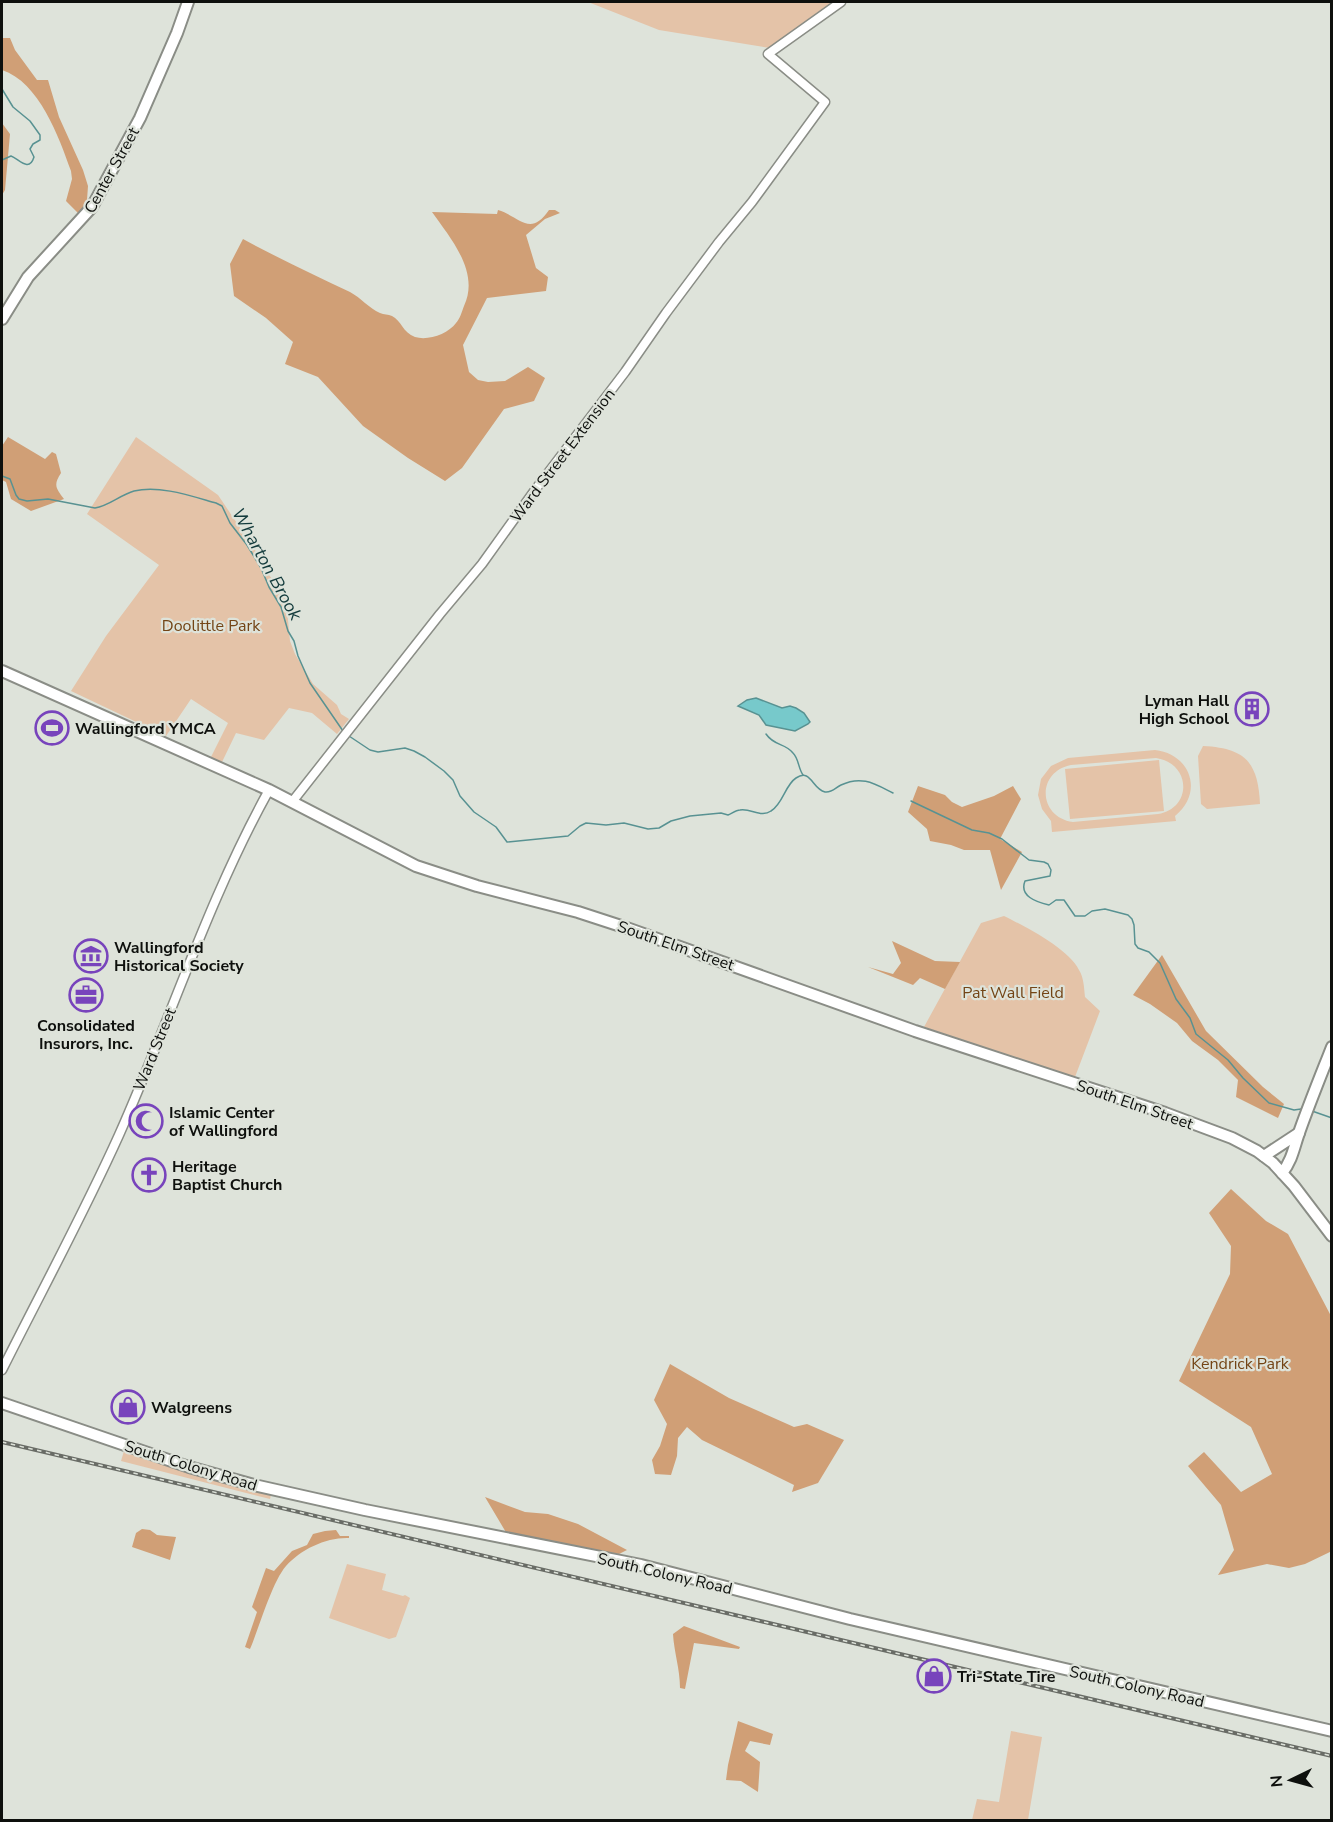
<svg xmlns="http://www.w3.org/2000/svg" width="1333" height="1822" viewBox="0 0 1333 1822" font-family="'Nunito Sans',sans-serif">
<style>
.green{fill:#e4c3a8;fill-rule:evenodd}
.forest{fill:#d09f76}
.water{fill:#77c9cb;stroke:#589292;stroke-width:1.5}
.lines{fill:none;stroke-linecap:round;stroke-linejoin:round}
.stream{stroke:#589292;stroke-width:1.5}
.minor-casing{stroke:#8a8d86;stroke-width:11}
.major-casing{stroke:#8a8d86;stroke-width:14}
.minor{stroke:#fff;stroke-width:8}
.major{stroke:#fff;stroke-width:10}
.rail-casing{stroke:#696c66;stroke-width:4}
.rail{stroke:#dee3da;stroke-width:1.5;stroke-dasharray:4.5;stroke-linecap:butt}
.labels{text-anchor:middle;stroke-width:4.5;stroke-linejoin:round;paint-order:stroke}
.street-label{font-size:16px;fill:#0e100d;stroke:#dee3da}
.park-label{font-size:16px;fill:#734415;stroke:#dee3da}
.poi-label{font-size:16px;font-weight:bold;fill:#0e100d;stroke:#dee3da;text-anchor:start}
.water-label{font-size:18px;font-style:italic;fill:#123a3b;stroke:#dee3da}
</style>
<rect width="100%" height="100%" fill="#dee3da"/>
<g class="green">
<polygon points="588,2 835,2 770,48 659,30"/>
<polygon points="136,437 218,495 255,550 266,571 282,592 286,599 290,641 295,654 313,684 337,705 341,714 349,719 337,734 312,713 289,708 264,740 236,733 222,762 211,757 228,723 191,699 166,736 71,691 106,636 159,565 87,514"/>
<path d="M 1203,746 C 1245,748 1258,762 1260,804 L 1207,809 L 1201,804 L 1198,756 Z"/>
<path d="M 1155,750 C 1191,754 1204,793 1175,816 L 1176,821 L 1052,832 L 1051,821 L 1042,809 L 1038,795 L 1041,779 L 1051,766 L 1068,758 ZM 1156,758 C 1191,763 1193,808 1158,814 L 1073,822 C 1038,817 1036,772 1071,765 Z"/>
<polygon points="1159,760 1164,811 1070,819 1065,769"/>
<path d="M 1004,916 C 1026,927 1069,949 1079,970 C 1084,978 1084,988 1085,997 L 1100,1011 L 1075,1077 L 924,1027 L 981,923 Z"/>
<polygon points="124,1451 271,1495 270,1499 121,1461"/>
<polygon points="347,1564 386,1574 382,1590 403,1596 405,1595 410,1598 396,1637 389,1639 329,1618"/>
<polygon points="1011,1731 1042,1737 1028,1820 972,1820 977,1799 999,1802"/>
</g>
<g class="forest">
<path d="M 2,38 L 10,38 L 15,50 L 37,80 L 48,80 L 59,117 L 83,170 L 88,186 L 87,200 L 79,214 L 66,201 L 72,179 L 71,171 C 59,137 39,82 2,70 Z"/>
<polygon points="2,123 10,134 5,190 2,195"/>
<path d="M 498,210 C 519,216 530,238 549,210 L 555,210 L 560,213 L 545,219 L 526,235 L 536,268 L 548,277 L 546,291 L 487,298 L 463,345 L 469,372 L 478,380 L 488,382 L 505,381 L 528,367 L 545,378 L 534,401 L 504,409 L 462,468 L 445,481 L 408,458 L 363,426 L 318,377 L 285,364 L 293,342 L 266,318 L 234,296 L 230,264 L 243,239 C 278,258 314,275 350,292 C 361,298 369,308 380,313 C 384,315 388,314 392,316 C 401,320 403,333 415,337 C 428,341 448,334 456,323 C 460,319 462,311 464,306 C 480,272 451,239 432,212 L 497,214 Z"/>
<path d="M 8,437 L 45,459 L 52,452 L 56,454 L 61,473 C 53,485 56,488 64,499 L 31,511 L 11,499 L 6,482 L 2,480 L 2,446 Z"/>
<polygon points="918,786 945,795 952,802 962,807 994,796 1013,786 1021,799 1000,839 1022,852 1001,890 990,850 964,850 951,845 930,841 927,829 908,812"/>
<polygon points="892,941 935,961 960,962 945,989 920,978 913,985 868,967 893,974 901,963"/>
<polygon points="1162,955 1206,1031 1263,1087 1284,1104 1278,1118 1236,1097 1238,1080 1218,1060 1192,1041 1177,1023 1150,1004 1133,995"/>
<polygon points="1231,1189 1266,1221 1288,1234 1331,1316 1332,1551 1305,1564 1289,1568 1267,1564 1218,1575 1234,1550 1221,1505 1188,1466 1204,1452 1241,1492 1272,1474 1251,1427 1179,1381 1230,1274 1231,1246 1209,1213"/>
<polygon points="670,1364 729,1398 794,1427 807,1424 844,1440 818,1483 792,1492 794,1485 702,1440 687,1427 678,1438 677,1456 671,1475 655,1474 652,1460 660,1446 667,1424 654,1400"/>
<polygon points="485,1497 525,1512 548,1514 578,1524 627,1550 619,1554 507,1534"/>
<polygon points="142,1529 150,1530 157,1535 176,1537 170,1560 132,1547 136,1533"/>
<path d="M 336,1530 L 340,1536 L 349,1536 L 349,1538 C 327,1537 301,1549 286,1566 C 272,1582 259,1628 250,1649 L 245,1647 L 257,1612 L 252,1607 L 266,1568 L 274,1571 L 292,1551 L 307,1545 L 313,1534 L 325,1531 Z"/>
<path d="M 684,1626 L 740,1647 L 739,1649 L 694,1643 L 685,1689 L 680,1688 C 680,1669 674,1652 673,1634 Z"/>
<polygon points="738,1721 773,1734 770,1745 750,1741 745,1751 760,1762 758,1792 741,1781 726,1780 728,1765"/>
</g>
<polygon class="water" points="756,698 782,708 790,706 796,708 804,713 810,722 808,724 795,731 766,725 759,715 738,706 747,700"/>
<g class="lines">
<g class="stream">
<path d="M 2,89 L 13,107 L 30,121 L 40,135 L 40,140 L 33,144 L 30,149 L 34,157 C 29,173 19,159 11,156 L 2,160"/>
<path d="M 2,476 L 10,479 L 16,495 L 19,499 L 27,501 L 48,499 L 95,508 C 109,506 120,495 134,491 C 160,485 191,496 216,503 L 222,506 L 230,523 L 247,545 L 261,568 L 269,587 L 281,607 L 288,631 L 294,641 L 298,656 L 310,683 L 343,731"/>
<path d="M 766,734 C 774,746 785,743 793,753 C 799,759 798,768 803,775"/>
<path d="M 349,736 L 370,750 L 378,752 L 405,748 L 414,751 L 425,757 L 444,771 L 453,780 L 460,796 L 474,812 L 496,827 L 507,842 L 568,836 L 580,826 L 586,823 L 606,825 L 624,823 L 648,829 L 659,828 L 671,821 L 690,816 L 721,813 L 728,815 C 731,814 736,810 740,810 C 751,808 761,818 771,811 C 783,804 785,785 796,778 C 811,768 812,789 825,792 C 832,793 835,788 841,785 C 862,775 875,784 893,793"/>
<path d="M 911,801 L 972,830 L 989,833 L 1002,839 L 1029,860 L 1044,862 L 1048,864 L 1051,870 L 1050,876 L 1025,881 C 1019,896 1036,902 1049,905 L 1056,900 L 1064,900 L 1075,916 L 1085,916 L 1092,911 L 1105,909 L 1128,915 L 1132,919 L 1134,925 L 1135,944 L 1138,948 L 1149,952 L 1160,963 L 1176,999 L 1190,1018 L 1196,1034 L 1228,1060 L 1243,1078 L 1269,1103 L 1294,1110 L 1301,1109"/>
<polyline points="1312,1111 1332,1118"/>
</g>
<defs>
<g id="minor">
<polyline points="292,802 440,614 482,564 535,490 625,372 666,313 719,242 752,202 825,102 768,54 841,2"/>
<path d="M 2,1370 C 41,1292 83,1215 119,1135 C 170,1021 208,900 269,790"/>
</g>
<g id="major">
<polyline points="2,319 28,277 92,207 140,118 177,33 188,2"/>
<polyline points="2,671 269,790 416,866 477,886 578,912 624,927 915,1031 1165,1113 1232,1138 1257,1151 1273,1163 1294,1186 1332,1236"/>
<polyline points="1264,1156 1299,1133"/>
<path d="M 1282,1173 C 1293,1159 1294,1146 1300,1130 C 1310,1102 1321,1075 1332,1047"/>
<polyline points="2,1403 189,1467 254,1485 365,1510 641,1565 850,1619 1332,1731"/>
</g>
</defs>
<use href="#minor" class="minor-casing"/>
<use href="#major" class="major-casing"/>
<use href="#minor" class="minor"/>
<use href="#major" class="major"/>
<defs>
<polyline id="rail" points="2,1442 1332,1756"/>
</defs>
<use href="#rail" class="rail-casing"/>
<use href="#rail" class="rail"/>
</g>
<defs>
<symbol id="building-ring" viewBox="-11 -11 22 22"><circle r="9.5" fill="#dee3da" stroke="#7844bc" stroke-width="1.5"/><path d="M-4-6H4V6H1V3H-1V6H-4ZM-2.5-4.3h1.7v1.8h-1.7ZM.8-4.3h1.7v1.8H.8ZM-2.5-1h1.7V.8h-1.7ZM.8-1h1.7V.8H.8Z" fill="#7844bc"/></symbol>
<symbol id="stadium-ring" viewBox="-11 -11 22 22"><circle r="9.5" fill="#dee3da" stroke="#7844bc" stroke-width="1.5"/><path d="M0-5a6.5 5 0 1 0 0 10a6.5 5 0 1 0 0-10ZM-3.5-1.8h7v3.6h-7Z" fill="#7844bc"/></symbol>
<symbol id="museum-ring" viewBox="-11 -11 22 22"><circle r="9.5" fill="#dee3da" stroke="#7844bc" stroke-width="1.5"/><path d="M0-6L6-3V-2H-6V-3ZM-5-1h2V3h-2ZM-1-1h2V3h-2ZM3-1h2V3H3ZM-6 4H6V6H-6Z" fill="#7844bc"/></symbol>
<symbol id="office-ring" viewBox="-11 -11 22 22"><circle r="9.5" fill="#dee3da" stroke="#7844bc" stroke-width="1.5"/><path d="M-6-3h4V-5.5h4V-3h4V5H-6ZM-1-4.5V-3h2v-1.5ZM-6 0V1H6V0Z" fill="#7844bc"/></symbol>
<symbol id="mosque-ring" viewBox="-11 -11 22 22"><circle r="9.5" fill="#dee3da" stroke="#7844bc" stroke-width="1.5"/><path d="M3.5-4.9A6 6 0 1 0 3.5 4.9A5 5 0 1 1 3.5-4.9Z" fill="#7844bc"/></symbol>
<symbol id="church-ring" viewBox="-11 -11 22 22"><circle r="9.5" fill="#dee3da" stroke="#7844bc" stroke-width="1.5"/><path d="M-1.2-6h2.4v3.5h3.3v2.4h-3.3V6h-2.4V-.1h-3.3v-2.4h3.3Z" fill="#7844bc"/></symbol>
<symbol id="shop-ring" viewBox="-11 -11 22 22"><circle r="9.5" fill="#dee3da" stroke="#7844bc" stroke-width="1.5"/><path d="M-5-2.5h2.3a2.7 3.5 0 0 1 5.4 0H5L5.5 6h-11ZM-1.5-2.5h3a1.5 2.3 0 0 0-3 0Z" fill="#7844bc"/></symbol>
</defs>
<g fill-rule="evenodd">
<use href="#building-ring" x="1233" y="690" width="38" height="38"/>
<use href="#stadium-ring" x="33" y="709" width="38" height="38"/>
<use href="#museum-ring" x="72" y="937" width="38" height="38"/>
<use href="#office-ring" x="67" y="976" width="38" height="38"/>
<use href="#mosque-ring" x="127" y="1102" width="38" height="38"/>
<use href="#church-ring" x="130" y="1156" width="38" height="38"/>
<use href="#shop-ring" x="109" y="1388" width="38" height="38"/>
<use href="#shop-ring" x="915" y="1657" width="38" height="38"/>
</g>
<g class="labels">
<g class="street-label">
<text transform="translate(111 170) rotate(-61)" y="6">Center Street</text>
<text transform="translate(562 455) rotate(-53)" y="6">Ward Street Extension</text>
<text transform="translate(676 945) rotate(19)" y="6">South Elm Street</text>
<text transform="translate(154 1049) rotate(-68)" y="6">Ward Street</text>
<text transform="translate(1135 1104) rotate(19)" y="6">South Elm Street</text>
<text transform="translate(191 1465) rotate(17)" y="6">South Colony Road</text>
<text transform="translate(665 1573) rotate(13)" y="6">South Colony Road</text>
<text transform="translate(1137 1686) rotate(13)" y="6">South Colony Road</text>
</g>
<g class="park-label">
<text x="211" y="631">Doolittle Park</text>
<text x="1013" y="998">Pat Wall Field</text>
<text x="1240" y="1369">Kendrick Park</text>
</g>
<g class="poi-label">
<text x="1229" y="706" text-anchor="end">Lyman Hall<tspan x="1229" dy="18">High School</tspan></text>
<text x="75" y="734">Wallingford YMCA</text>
<text x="114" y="953">Wallingford<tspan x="114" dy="18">Historical Society</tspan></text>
<text x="86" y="1031" text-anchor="middle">Consolidated<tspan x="86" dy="18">Insurors, Inc.</tspan></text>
<text x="169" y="1118">Islamic Center<tspan x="169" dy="18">of Wallingford</tspan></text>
<text x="172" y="1172">Heritage<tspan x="172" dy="18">Baptist Church</tspan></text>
<text x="151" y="1413">Walgreens</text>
<text x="957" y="1682">Tri-State Tire</text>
</g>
<g class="water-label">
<text transform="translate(267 564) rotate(61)" y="6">Wharton Brook</text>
</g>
</g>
<rect width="1333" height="1822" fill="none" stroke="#0e100d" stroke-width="6"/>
<g transform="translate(1291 1780) rotate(265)" stroke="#dee3da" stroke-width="4.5" paint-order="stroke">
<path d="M0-4.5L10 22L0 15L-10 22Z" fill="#0e100d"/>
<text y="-9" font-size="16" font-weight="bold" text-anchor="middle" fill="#0e100d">N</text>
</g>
</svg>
